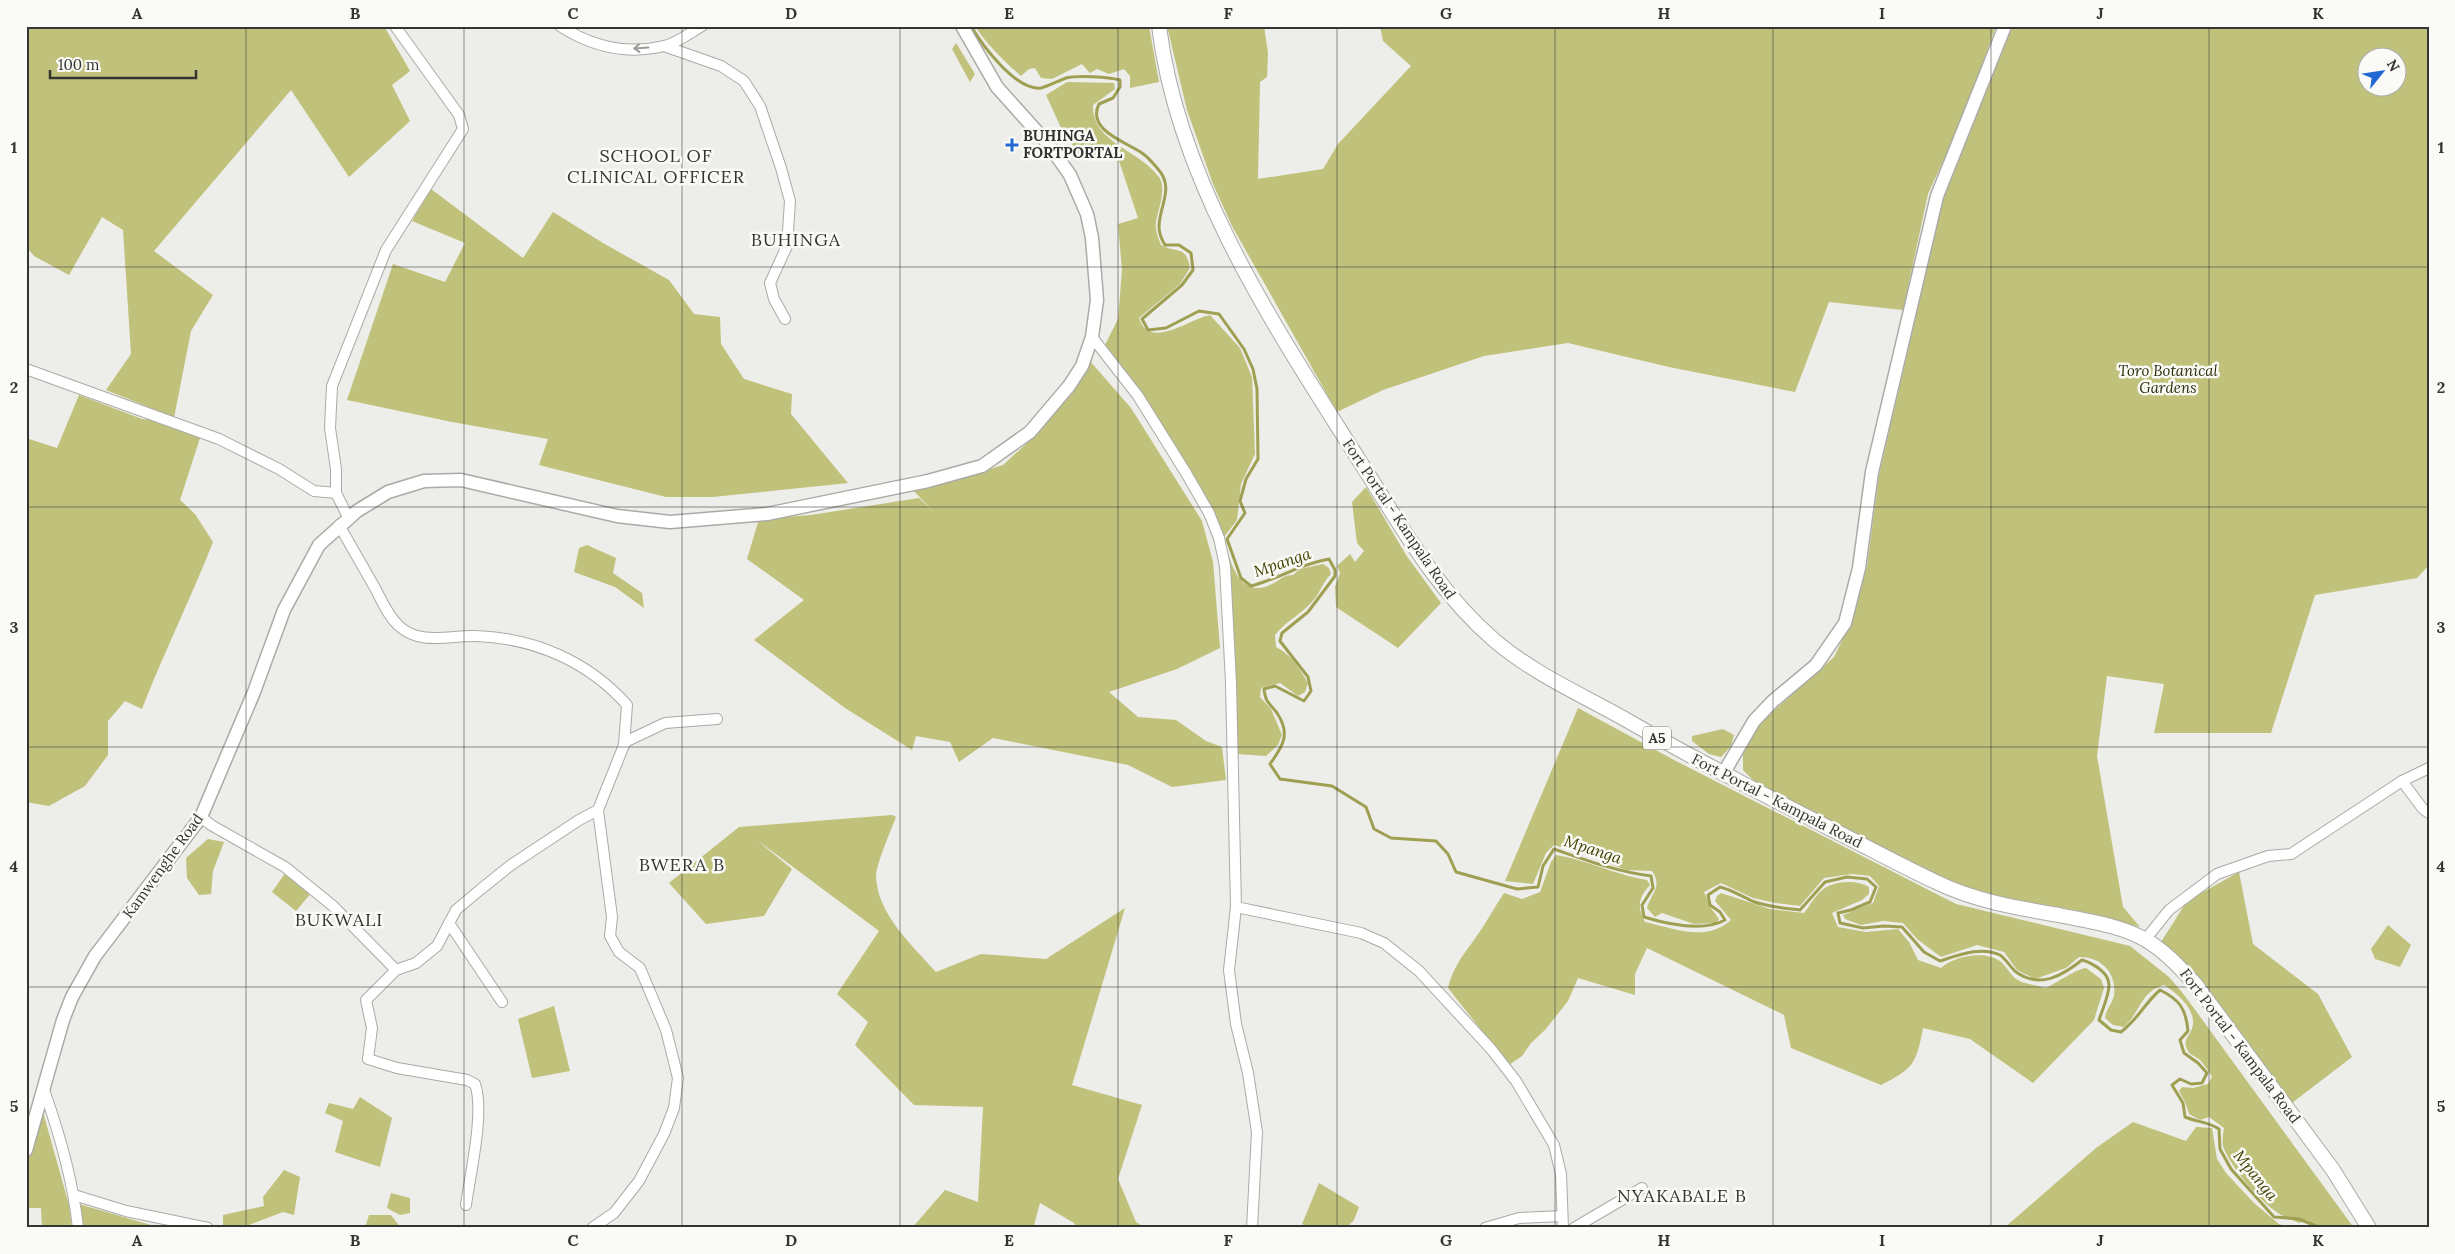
<svg xmlns="http://www.w3.org/2000/svg" width="2455" height="1254" viewBox="0 0 2455 1254" font-family="Lora,serif">
<style>
.green{fill:#c0c17a;fill-rule:evenodd}
.lines{fill:none;stroke-linecap:round;stroke-linejoin:round}
.stream{stroke:#9f9f52;stroke-width:3}
.minor-casing{stroke:#aaaaa6;stroke-width:12}
.major-casing{stroke:#aaaaa6;stroke-width:15}
.highway-casing{stroke:#aaaaa6;stroke-width:16}
.minor{stroke:#fff;stroke-width:10}
.major{stroke:#fff;stroke-width:12}
.highway{stroke:#fff;stroke-width:14}
.oneway{stroke:#9a9a99}
.grid{fill:none;stroke:#343433;stroke-width:1;stroke-opacity:0.55}
.poi-dot{fill:#2268d3;stroke:#fafbf6;stroke-width:2}
.labels{text-anchor:middle;stroke-width:5;stroke-linejoin:round;paint-order:stroke}
.shield{fill:#fafbf6;stroke:#6f706e;stroke-width:1}
.shield-label{font-size:14px;font-weight:bold;fill:#343433}
.poi-label{font-size:15px;font-weight:bold;fill:#343433;stroke:#fafbf6;text-anchor:start}
.park-label{font-size:15px;font-style:italic;fill:#2d2d0b;stroke:#fafbf6}
.street-label{font-size:15px;fill:#343433;stroke:#fafbf6}
.water-label{font-size:16px;font-style:italic;fill:#424202;stroke:#fafbf6}
.quarter-label{font-size:18px;letter-spacing:1px;fill:#343433;stroke:#fafbf6}
.neatline{fill:none;stroke:#343433;stroke-width:2}
.grid-label{font-size:16px;text-anchor:middle;font-weight:bold;fill:#343433}
</style>
<rect width="100%" height="100%" fill="#edede9"/>
<g class="green">
<path d="M 26,26 L 384,26 L 410,71 L 392,85 L 410,121 L 349,177 L 291,90 L 154,251 L 213,295 L 191,331 L 173,423 L 200,438 L 180,500 L 195,514 L 213,542 C 191,598 164,652 142,709 L 125,701 L 108,721 L 108,755 L 85,786 L 49,806 L 26,802 L 26,438 L 57,448 L 79,395 L 142,419 L 172,422 L 146,406 L 106,390 L 131,354 L 123,230 L 102,217 L 69,275 L 34,256 L 26,246 Z"/>
<path d="M 975,26 L 1149,26 L 1159,82 L 1130,88 L 1130,76 L 1124,69 L 1109,74 L 1097,69 L 1090,73 L 1082,64 L 1052,79 L 1041,78 L 1035,68 L 1029,69 L 1021,76 C 1004,61 987,45 975,26 Z"/>
<polygon points="1167,26 1264,26 1268,53 1267,77 1260,82 1258,179 1323,169 1338,144 1411,66 1383,41 1380,26 1996,26 1962,120 1928,194 1903,310 1829,302 1795,392 1669,367 1568,343 1484,356 1383,390 1337,412 1232,226 1213,184 1187,110"/>
<path d="M 2012,26 L 2429,26 L 2429,565 L 2417,578 L 2315,595 L 2271,733 L 2154,733 L 2164,684 L 2107,676 L 2097,756 L 2123,907 L 2140,927 L 2074,910 L 1996,898 L 1953,886 L 1828,824 L 1753,780 L 1743,770 L 1743,754 L 1760,723 L 1834,657 L 1850,624 L 1867,567 L 1879,475 L 1943,200 ZM 2368,58 L 2398,58 L 2398,88 L 2368,88 Z"/>
<polygon points="956,43 975,74 970,82 952,49"/>
<path d="M 1067,82 L 1114,83 L 1115,89 L 1093,105 C 1092,143 1140,150 1159,177 C 1167,189 1158,209 1156,222 C 1155,231 1158,237 1161,245 C 1176,254 1186,244 1190,268 L 1180,284 L 1139,318 C 1149,351 1189,319 1210,315 L 1240,348 L 1252,377 L 1255,454 L 1241,484 L 1237,520 L 1224,537 C 1229,561 1240,601 1272,584 C 1280,580 1283,575 1293,575 L 1300,569 L 1323,564 L 1329,568 L 1331,574 C 1322,583 1320,594 1311,603 C 1300,615 1285,622 1275,635 L 1276,647 C 1292,655 1299,668 1308,683 L 1305,692 L 1298,696 L 1280,683 L 1261,688 L 1260,697 L 1271,709 L 1282,735 L 1278,745 L 1266,756 L 1237,754 L 1224,564 L 1207,514 L 1105,345 L 1118,319 L 1122,270 L 1118,224 L 1138,218 L 1116,152 L 1083,160 L 1062,130 L 1046,95 Z"/>
<polygon points="431,189 523,258 553,212 603,243 669,280 694,314 720,317 721,344 744,379 792,394 791,414 848,483 713,497 666,497 539,465 548,439 452,422 347,400 393,264 445,282 465,243 412,221"/>
<polygon points="1089,360 1131,408 1202,521 1213,562 1220,648 1177,669 1109,692 1138,717 1176,720 1206,741 1222,747 1226,780 1172,787 1128,765 993,738 959,762 950,742 916,736 912,750 845,708 754,640 804,600 747,559 759,519 811,515 919,498 933,511 910,487 961,478 1003,465 1037,434 1061,404"/>
<polygon points="1366,487 1406,555 1441,603 1398,648 1336,607 1335,587 1340,573 1337,566 1350,554 1355,562 1364,551 1357,543 1352,502"/>
<polygon points="587,545 616,558 613,573 642,593 644,608 615,587 574,572 579,548"/>
<path d="M 1578,708 L 1674,760 L 1956,904 L 2130,946 L 2169,977 L 2185,996 L 2354,1228 L 2315,1228 L 2307,1220 L 2299,1223 C 2293,1220 2284,1217 2278,1213 C 2260,1201 2234,1171 2225,1151 C 2221,1144 2223,1135 2224,1128 L 2209,1117 L 2200,1120 L 2189,1114 L 2185,1102 L 2179,1091 L 2182,1087 L 2193,1088 L 2208,1084 L 2212,1077 C 2209,1072 2205,1066 2201,1061 C 2196,1056 2190,1056 2187,1049 C 2183,1041 2188,1037 2191,1031 C 2200,1012 2178,994 2164,985 C 2140,992 2142,1010 2124,1027 L 2113,1025 L 2105,1018 C 2106,1009 2112,1004 2114,996 C 2117,972 2101,957 2079,957 L 2066,968 L 2035,979 L 2017,970 L 2004,952 L 1977,945 L 1941,957 L 1917,939 L 1903,923 L 1883,921 L 1861,925 L 1845,919 L 1843,915 L 1873,903 L 1879,886 L 1870,876 L 1852,874 L 1824,878 L 1800,906 L 1776,903 L 1753,898 L 1721,883 L 1704,892 L 1711,908 L 1719,919 L 1716,923 L 1694,924 L 1662,913 L 1655,917 L 1647,908 C 1651,893 1663,887 1652,871 L 1626,870 L 1585,854 L 1554,845 L 1546,853 L 1533,884 L 1505,881 Z"/>
<polygon points="1723,729 1734,735 1731,746 1721,757 1709,754 1692,741 1692,736"/>
<path d="M 892,815 L 896,817 C 891,830 876,865 876,876 C 877,914 912,945 936,972 L 981,954 L 1046,959 L 1125,908 L 1072,1085 L 1142,1105 L 1118,1179 L 1136,1222 L 1146,1228 L 1078,1228 L 1074,1223 L 1040,1203 L 1034,1225 L 1030,1228 L 912,1228 L 945,1190 L 978,1202 L 983,1107 L 914,1105 L 855,1045 L 868,1022 L 837,994 L 879,931 L 757,840 L 792,869 L 764,916 L 706,924 L 669,883 L 739,827 Z"/>
<polygon points="208,839 224,842 213,871 211,894 199,895 187,878 186,858"/>
<path d="M 1556,855 C 1587,860 1616,875 1647,880 L 1650,885 C 1638,898 1637,907 1645,922 C 1674,928 1705,943 1731,920 L 1715,901 L 1717,896 L 1721,893 L 1770,909 L 1804,913 C 1809,907 1814,897 1821,891 C 1832,881 1856,879 1869,887 L 1869,894 L 1862,900 L 1832,913 L 1838,927 L 1866,932 L 1898,929 L 1909,942 L 1918,960 L 1941,968 C 1954,956 1984,950 2000,961 C 2006,966 2010,974 2016,979 C 2023,984 2037,985 2046,988 C 2058,982 2076,969 2086,968 L 2101,979 L 2104,988 L 2094,1020 L 2033,1083 L 1970,1039 L 1923,1028 C 1916,1064 1914,1068 1881,1085 L 1791,1048 L 1784,1015 L 1647,948 L 1635,974 L 1635,995 L 1578,978 L 1568,1001 L 1545,1030 L 1531,1043 L 1522,1056 L 1509,1065 L 1448,988 C 1454,966 1461,958 1474,940 C 1485,925 1494,908 1504,893 L 1522,899 L 1540,892 L 1551,862 Z"/>
<polygon points="286,872 312,892 296,911 272,892"/>
<polygon points="2239,872 2253,944 2318,994 2352,1057 2288,1106 2258,1062 2173,951 2161,942 2187,901"/>
<polygon points="2388,925 2411,945 2400,967 2375,959 2371,949"/>
<polygon points="554,1006 570,1071 532,1078 518,1019"/>
<polygon points="360,1097 392,1118 380,1167 335,1152 343,1121 325,1113 329,1103 353,1109"/>
<polygon points="41,1105 69,1205 72,1228 42,1228 41,1208 26,1208 26,1151"/>
<polygon points="2133,1122 2186,1141 2196,1127 2212,1128 2217,1159 2226,1173 2254,1203 2279,1224 2291,1228 2004,1228 2096,1148"/>
<polygon points="284,1170 300,1177 294,1215 283,1212 249,1225 223,1225 223,1215 264,1206 263,1197"/>
<polygon points="1319,1183 1359,1207 1354,1220 1346,1228 1310,1228 1302,1224"/>
<polygon points="391,1193 410,1198 410,1213 400,1215 387,1208"/>
<polygon points="79,1204 161,1228 81,1228"/>
<polygon points="369,1215 391,1215 401,1228 365,1228"/>
</g>
<g class="lines">
<path class="stream" d="M 971,26 C 982,45 1016,91 1041,88 C 1049,86 1058,81 1066,78 C 1078,75 1108,77 1120,80 L 1120,87 L 1113,98 L 1099,104 C 1086,130 1126,142 1142,153 C 1148,157 1153,163 1158,169 C 1175,188 1159,206 1159,227 C 1159,233 1162,240 1165,245 L 1179,245 L 1191,253 L 1193,270 L 1182,285 L 1142,319 L 1148,330 L 1166,328 L 1199,311 L 1219,314 L 1244,349 L 1253,369 L 1257,389 L 1258,459 L 1246,479 L 1240,501 L 1245,513 L 1227,539 L 1241,578 L 1251,586 C 1279,579 1299,564 1329,559 L 1335,570 L 1335,576 L 1308,612 L 1282,633 L 1280,641 L 1308,677 L 1311,691 L 1304,701 L 1275,686 L 1264,689 C 1266,704 1269,702 1277,713 C 1291,734 1283,746 1270,764 L 1280,779 L 1332,786 L 1366,807 L 1374,829 L 1391,838 L 1436,841 L 1448,854 L 1456,872 L 1517,889 L 1538,887 L 1543,866 L 1554,849 C 1586,860 1618,872 1651,876 L 1653,888 L 1642,905 L 1644,917 C 1667,924 1703,932 1725,920 L 1720,912 L 1710,905 L 1708,895 L 1720,887 C 1732,890 1741,896 1752,901 C 1767,907 1784,908 1800,910 L 1825,882 L 1847,877 L 1867,879 L 1876,887 L 1870,902 L 1851,910 L 1838,913 L 1840,923 L 1863,928 L 1884,926 L 1902,927 L 1924,952 L 1940,961 C 1959,955 1981,946 2000,955 C 2006,959 2010,967 2016,972 C 2040,989 2062,976 2082,960 C 2092,963 2109,972 2109,985 C 2109,996 2102,1010 2099,1020 L 2111,1030 L 2121,1032 C 2139,1018 2144,1004 2160,990 C 2180,1000 2186,1009 2188,1031 L 2180,1040 L 2184,1053 L 2198,1063 L 2207,1073 L 2202,1083 L 2191,1084 L 2180,1079 L 2172,1085 L 2183,1103 L 2185,1117 C 2197,1122 2209,1122 2219,1129 L 2220,1149 L 2231,1169 L 2274,1217 L 2299,1219 L 2321,1228"/>
<defs>
<g id="minor">
<path d="M 560,26 C 591,46 627,55 664,46 C 677,43 690,33 702,26"/>
<polyline points="664,46 721,66 744,81 760,106 781,168 790,201 787,246 770,283 774,299 785,319"/>
<polyline points="1092,337 1138,396 1186,473 1209,513 1219,538 1225,566 1231,683 1236,907 1361,933 1384,943 1419,971 1491,1049 1516,1081 1554,1145 1561,1174 1563,1228"/>
<polyline points="26,369 219,439 279,469 314,491 336,493"/>
<polyline points="348,517 336,493 336,469 330,428 332,386 386,250 463,129 459,115 395,26"/>
<path d="M 339,525 C 351,546 363,567 375,588 C 382,601 388,616 399,626 C 420,646 451,635 476,636 C 534,638 588,661 627,705 L 624,745"/>
<polyline points="2402,781 2423,809 2429,813"/>
<polyline points="201,817 211,825 285,867 333,906 396,970"/>
<polyline points="1236,907 1229,970 1236,1024 1248,1073 1257,1132 1252,1228"/>
<polyline points="449,923 502,1002"/>
<polyline points="2145,940 2169,910 2217,874 2268,856 2291,854 2402,781 2429,768"/>
<path d="M 44,1090 C 60,1135 73,1180 78,1228"/>
<polyline points="74,1195 126,1211 208,1228"/>
<path d="M 466,1205 C 470,1175 485,1111 475,1084 L 467,1080 L 397,1068 L 368,1059 L 372,1028 L 366,1000 L 396,970 L 416,963 L 437,946 L 456,910 L 481,889 L 511,865 L 579,820 L 598,810"/>
<polyline points="592,1228 614,1213 639,1181 664,1134 674,1108 678,1078 666,1030 640,968 619,952 610,936 612,917 598,810 624,745 627,741 665,723 717,719"/>
<polyline points="1485,1228 1519,1218 1562,1216"/>
<polyline points="1574,1228 1642,1188"/>
</g>
<g id="major">
<polyline points="1723,774 1754,721 1773,701 1816,665 1845,623 1859,568 1872,472 1937,196 2005,26"/>
<polyline points="26,1150 63,1020 72,997 95,956 201,817 254,692 284,610 319,545 357,511 388,492 424,481 461,480 617,516 670,522 767,514 928,481 982,466 1030,432 1069,386 1082,366 1092,337 1097,300 1092,238 1087,214 1070,175 1049,145 997,87 962,26"/>
</g>
<path id="highway" d="M 1159,26 C 1178,183 1276,329 1359,460 C 1400,524 1436,590 1494,640 C 1531,672 1580,694 1623,718 C 1692,758 1764,795 1835,831 C 1869,848 1902,866 1936,882 C 1975,901 2017,908 2059,915 C 2087,921 2120,925 2146,940 C 2165,951 2181,969 2196,985 L 2333,1170 L 2369,1228"/>
</defs>
<use href="#minor" class="minor-casing"/>
<use href="#major" class="major-casing"/>
<use href="#highway" class="highway-casing"/>
<use href="#minor" class="minor"/>
<use href="#major" class="major"/>
<use href="#highway" class="highway"/>
</g>
<defs><path id="oneway-shaft" d="M-6 0H5M1.5-3L5.5 0L1.5 3" fill="none" stroke-width="1.6" stroke-linecap="round" stroke-linejoin="round" transform="scale(1.25)"/></defs>
<use class="oneway" href="#oneway-shaft" transform="translate(641 48) rotate(176)"/>
<path class="grid" d="M 246,26 L 246,1228M 464,26 L 464,1228M 682,26 L 682,1228M 900,26 L 900,1228M 1118,26 L 1118,1228M 1337,26 L 1337,1228M 1555,26 L 1555,1228M 1773,26 L 1773,1228M 1991,26 L 1991,1228M 2209,26 L 2209,1228M 26,267 L 2429,267M 26,507 L 2429,507M 26,747 L 2429,747M 26,987 L 2429,987"/>
<path class="poi-dot" d="M1009.5 137.5h5v5h5v5h-5v5h-5v-5h-5v-5h5z"/>
<g class="labels">
<rect class="shield" x="1643" y="726.5" width="28" height="23" rx="4"/>
<g class="shield-label">
<text x="1657" y="743">A5</text>
</g>
<g class="poi-label">
<text x="1023" y="141">BUHINGA<tspan x="1023" dy="17">FORTPORTAL</tspan></text>
</g>
<g class="park-label">
<text x="2168" y="376">Toro Botanical<tspan x="2168" dy="17">Gardens</tspan></text>
</g>
<g class="street-label">
<text transform="translate(1399 519) rotate(56)" y="5">Fort Portal - Kampala Road</text>
<text transform="translate(1777 801) rotate(27)" y="5">Fort Portal - Kampala Road</text>
<text transform="translate(163 866) rotate(-54)" y="5">Kamwenghe Road</text>
<text transform="translate(2240 1046) rotate(53)" y="5">Fort Portal - Kampala Road</text>
</g>
<g class="water-label">
<text transform="translate(1282 562) rotate(-19)" y="6">Mpanga</text>
<text transform="translate(1593 849) rotate(18)" y="6">Mpanga</text>
<text transform="translate(2256 1175) rotate(51)" y="6">Mpanga</text>
</g>
<g class="quarter-label">
<text x="656" y="162">SCHOOL OF<tspan x="656" dy="21">CLINICAL OFFICER</tspan></text>
<text x="796" y="246">BUHINGA</text>
<text x="682" y="871">BWERA B</text>
<text x="339" y="926">BUKWALI</text>
<text x="1682" y="1202">NYAKABALE B</text>
</g>
</g>
<rect width="2455" height="1254" fill="none" stroke="#fafbf6" stroke-width="55"/>
<g transform="translate(2382 72) rotate(60)"><circle r="24" fill="#fafbf6" stroke="#ababa8"/>
<path d="M0-4L9 19L0 12L-9 19Z" fill="#2268d3"/>
<text y="-8" font-size="14" font-weight="bold" text-anchor="middle" fill="#343433">N</text>
</g>
<path d="M50 70v8h146v-8" fill="none" stroke="#343433" stroke-width="2.5"/>
<text x="58" y="70" font-size="15" fill="#343433" stroke="#fafbf6" stroke-width="4" paint-order="stroke">100 m</text>
<rect x="28" y="28" width="2400" height="1198" class="neatline"/>
<g class="grid-label">
<text x="137" y="19">A</text>
<text x="355" y="19">B</text>
<text x="573" y="19">C</text>
<text x="791" y="19">D</text>
<text x="1009" y="19">E</text>
<text x="1228" y="19">F</text>
<text x="1446" y="19">G</text>
<text x="1664" y="19">H</text>
<text x="1882" y="19">I</text>
<text x="2100" y="19">J</text>
<text x="2318" y="19">K</text>
<text x="14" y="153">1</text>
<text x="2441" y="153">1</text>
<text x="14" y="393">2</text>
<text x="2441" y="393">2</text>
<text x="14" y="633">3</text>
<text x="2441" y="633">3</text>
<text x="14" y="872">4</text>
<text x="2441" y="872">4</text>
<text x="14" y="1112">5</text>
<text x="2441" y="1112">5</text>
<text x="137" y="1246">A</text>
<text x="355" y="1246">B</text>
<text x="573" y="1246">C</text>
<text x="791" y="1246">D</text>
<text x="1009" y="1246">E</text>
<text x="1228" y="1246">F</text>
<text x="1446" y="1246">G</text>
<text x="1664" y="1246">H</text>
<text x="1882" y="1246">I</text>
<text x="2100" y="1246">J</text>
<text x="2318" y="1246">K</text>
</g>
</svg>
